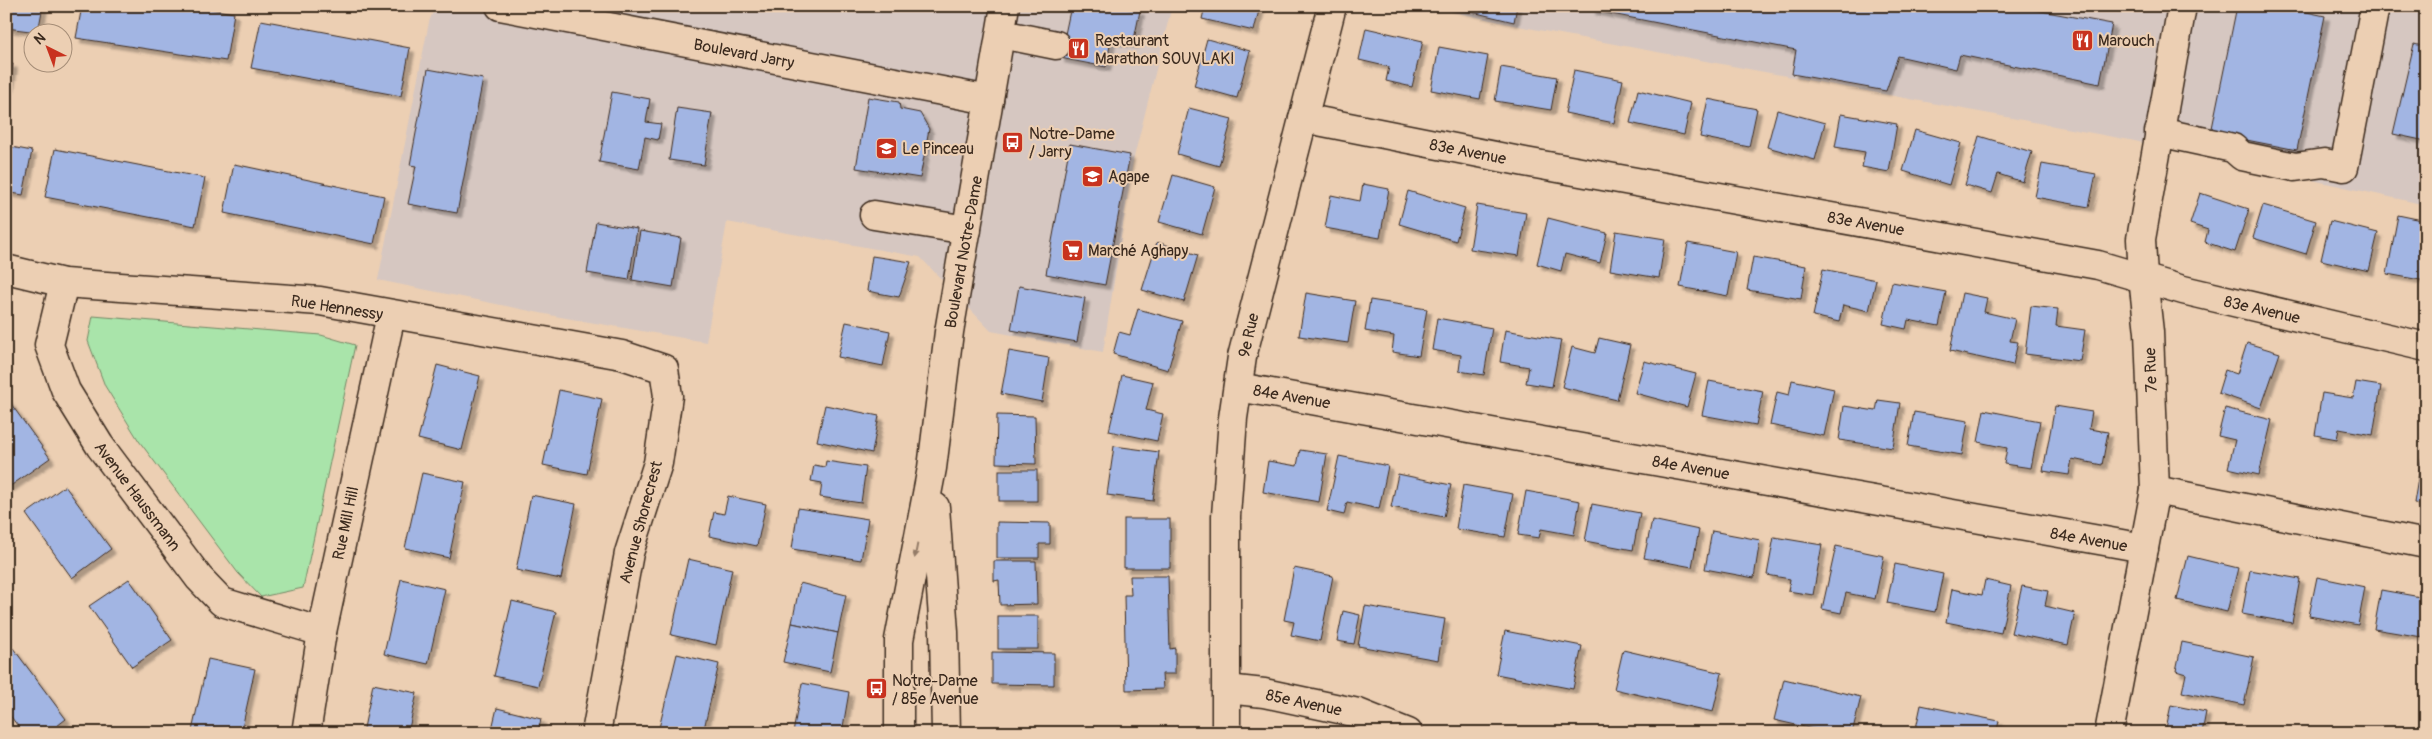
<svg xmlns="http://www.w3.org/2000/svg" width="2432" height="739" viewBox="0 0 2432 739" font-family="Pangolin,sans-serif">
<style>
.built{fill:#d6c7c1}
.green{fill:#a9e4aa;stroke:#728764}
.building{fill:#a2b5e3;stroke:#3b2a1e;filter:url(#shadow)}
.lines{fill:none;stroke-linecap:round;stroke-linejoin:round}
.minor-casing{stroke:#3b2a1e;stroke-width:31}
.minor{stroke:#eccfb3;stroke-width:28}
.oneway{fill:#947c68}
.labels{text-anchor:middle;stroke-width:4;stroke-linejoin:round;paint-order:stroke}
.poi-label{font-size:16px;fill:#3b2a1e;stroke:#eccfb3;text-anchor:start}
.street-label{font-size:16px;fill:#3b2a1e;stroke:#eccfb3}
</style>
<defs>
<filter id="shadow"><feDropShadow dx="4.5" dy="4.5" stdDeviation="1" flood-color="#0004"/></filter>
</defs>
<rect width="100%" height="100%" fill="#eccfb3"/>
<filter id="ink" filterUnits="userSpaceOnUse"><feTurbulence type="fractalNoise" baseFrequency=".02" numOctaves="2"/><feDisplacementMap in="SourceGraphic" scale="10" xChannelSelector="R" yChannelSelector="G"/><feConvolveMatrix kernelMatrix="1 2 1 2 8 2 1 2 1" color-interpolation-filters="sRGB"/></filter>
<g filter="url(#ink)">
<g class="built">
<polygon points="435,6 1172,6 1133,161 1103,352 991,331 920,257 727,222 706,342 560,317 378,280 429,22"/>
<polygon points="1426,6 2426,6 2426,205 2130,140 1523,27"/>
</g>
<polygon class="green" points="93,316 321,335 355,345 303,588 261,597 238,573 139,441 105,386 88,341"/>
<g class="building">
<polygon points="7,6 43,6 38,32 6,28"/>
<polygon points="82,6 191,6 234,13 226,61 76,38"/>
<polygon points="1071,6 1113,6 1140,11 1133,44 1111,40 1106,67 1060,58"/>
<polygon points="1205,6 1260,6 1254,31 1202,19"/>
<polygon points="1447,6 1517,6 1514,22"/>
<polygon points="1592,6 2014,6 2112,24 2100,84 1960,55 1956,69 1898,56 1886,91 1792,74 1796,50 1591,10"/>
<polygon points="2237,6 2279,6 2325,16 2297,150 2211,133"/>
<polygon points="261,20 410,48 401,96 251,68"/>
<polygon points="1366,28 1423,41 1412,87 1386,81 1389,67 1359,60"/>
<polygon points="1207,39 1250,51 1237,98 1194,86"/>
<polygon points="2414,44 2426,47 2426,141 2393,134"/>
<polygon points="1439,47 1488,56 1480,99 1431,90"/>
<polygon points="6,63 13,64 9,88 6,88"/>
<polygon points="1501,67 1557,77 1551,110 1495,101"/>
<polygon points="428,69 483,79 457,213 408,204 416,166 410,165"/>
<polygon points="1574,70 1623,80 1614,123 1565,113"/>
<polygon points="1638,90 1691,103 1684,135 1630,123"/>
<polygon points="612,92 650,99 646,122 661,124 658,140 645,137 639,169 599,162"/>
<polygon points="868,97 899,102 900,109 920,113 929,129 920,178 856,168"/>
<polygon points="1708,99 1757,109 1749,147 1700,137"/>
<polygon points="677,108 712,113 704,165 669,160"/>
<polygon points="1189,108 1232,119 1219,166 1177,154"/>
<polygon points="1777,110 1825,123 1815,160 1767,147"/>
<polygon points="1841,114 1897,124 1889,172 1862,167 1865,152 1835,147"/>
<polygon points="1915,130 1961,143 1949,185 1903,171"/>
<polygon points="1979,136 2032,152 2023,182 1998,174 1992,193 1965,185"/>
<polygon points="1070,144 1130,155 1105,285 1046,274"/>
<polygon points="6,146 32,151 23,195 6,192"/>
<polygon points="55,149 205,178 195,226 45,197"/>
<polygon points="234,164 384,196 374,244 224,213"/>
<polygon points="2042,164 2096,174 2089,207 2035,197"/>
<polygon points="1173,175 1215,187 1202,234 1159,222"/>
<polygon points="1363,184 1389,189 1380,238 1325,228 1331,195 1360,201"/>
<polygon points="1408,191 1465,208 1456,241 1399,224"/>
<polygon points="2200,193 2249,209 2235,252 2205,242 2208,230 2190,224"/>
<polygon points="1477,205 1526,213 1519,256 1470,249"/>
<polygon points="2263,205 2316,221 2306,254 2253,238"/>
<polygon points="2398,215 2422,220 2419,235 2426,236 2426,281 2387,274"/>
<polygon points="1548,218 1607,233 1600,263 1565,254 1561,271 1537,264"/>
<polygon points="2330,221 2378,233 2369,271 2321,260"/>
<polygon points="596,222 637,229 629,280 587,273"/>
<polygon points="640,231 681,238 673,287 632,280"/>
<polygon points="1616,231 1665,239 1659,278 1610,270"/>
<polygon points="1157,242 1198,255 1184,302 1142,290"/>
<polygon points="1688,243 1736,252 1728,296 1680,287"/>
<polygon points="872,256 911,262 899,297 867,291"/>
<polygon points="1753,257 1806,266 1801,299 1747,290"/>
<polygon points="1823,269 1876,280 1869,311 1843,305 1839,322 1813,316"/>
<polygon points="1892,282 1946,292 1939,326 1908,320 1906,329 1883,324"/>
<polygon points="1019,286 1085,298 1077,342 1011,330"/>
<polygon points="1306,293 1355,301 1348,343 1299,336"/>
<polygon points="1962,293 1987,298 1984,312 2015,319 2010,341 2018,342 2013,365 1950,351"/>
<polygon points="1370,300 1427,309 1419,356 1392,352 1394,336 1365,331"/>
<polygon points="2031,306 2058,309 2056,326 2085,330 2080,361 2025,354"/>
<polygon points="1138,309 1182,321 1168,370 1113,354 1119,332 1130,335"/>
<polygon points="1437,318 1492,328 1484,375 1459,371 1461,355 1432,350"/>
<polygon points="846,322 890,331 883,366 838,357"/>
<polygon points="1505,330 1561,340 1552,387 1526,383 1529,367 1500,362"/>
<polygon points="1599,338 1630,345 1617,400 1562,387 1572,347 1595,353"/>
<polygon points="2247,343 2280,353 2261,408 2218,393 2225,370 2237,374"/>
<polygon points="1009,351 1049,358 1042,402 1001,394"/>
<polygon points="1644,361 1696,374 1687,407 1635,393"/>
<polygon points="437,365 480,376 462,450 418,439"/>
<polygon points="1122,375 1153,382 1146,410 1163,414 1157,441 1109,431"/>
<polygon points="1792,380 1834,389 1824,436 1770,425 1777,392 1789,395"/>
<polygon points="1709,381 1763,391 1756,425 1702,415"/>
<polygon points="2356,382 2381,386 2373,435 2339,429 2337,439 2315,435 2322,393 2353,398"/>
<polygon points="559,390 602,399 587,474 543,465"/>
<polygon points="6,397 50,458 9,487 6,484"/>
<polygon points="1878,400 1900,403 1893,448 1839,440 1844,406 1876,411"/>
<polygon points="825,405 879,416 872,453 817,441"/>
<polygon points="2055,406 2092,412 2089,429 2108,432 2102,465 2072,459 2069,475 2043,471"/>
<polygon points="2225,408 2272,420 2259,475 2228,468 2235,440 2218,436"/>
<polygon points="1984,410 2040,421 2031,468 2004,464 2007,448 1978,442"/>
<polygon points="1914,412 1968,421 1962,455 1908,446"/>
<polygon points="997,415 1035,416 1036,464 996,463"/>
<polygon points="1114,446 1159,452 1153,501 1107,495"/>
<polygon points="2423,448 2426,449 2426,505 2414,503"/>
<polygon points="1300,450 1327,454 1319,502 1263,492 1268,461 1297,466"/>
<polygon points="1339,456 1388,466 1379,509 1347,502 1344,515 1327,511"/>
<polygon points="826,461 866,467 861,503 820,497 822,483 811,481 814,465 825,467"/>
<rect x="999" y="470" width="38" height="31"/>
<polygon points="422,473 465,482 449,558 405,548"/>
<polygon points="1398,474 1451,485 1444,517 1391,507"/>
<polygon points="1463,485 1513,494 1505,537 1456,529"/>
<polygon points="65,486 111,549 72,578 26,514"/>
<polygon points="1526,491 1580,501 1574,535 1541,529 1539,538 1518,535"/>
<polygon points="531,495 576,504 561,579 516,570"/>
<polygon points="728,496 766,504 757,546 709,536 714,512 724,514"/>
<polygon points="1592,504 1640,513 1633,550 1585,541"/>
<polygon points="798,508 868,519 861,560 792,549"/>
<rect x="1124" y="519" width="46" height="49"/>
<polygon points="1652,520 1699,530 1692,567 1644,558"/>
<polygon points="997,522 1050,523 1050,544 1039,544 1039,558 997,558"/>
<polygon points="1712,531 1760,540 1754,578 1705,569"/>
<polygon points="1774,537 1822,545 1813,595 1788,591 1790,579 1767,575"/>
<polygon points="1836,546 1884,556 1875,599 1846,593 1841,613 1822,609"/>
<polygon points="2188,556 2238,568 2227,612 2177,600"/>
<polygon points="688,559 732,569 716,645 671,635"/>
<polygon points="994,561 1036,561 1037,604 1000,605 999,580 994,581"/>
<polygon points="1895,564 1943,574 1935,612 1887,603"/>
<polygon points="1294,568 1333,576 1320,641 1291,635 1294,622 1284,620"/>
<polygon points="2250,570 2300,579 2292,623 2242,614"/>
<polygon points="1130,576 1168,576 1170,649 1175,648 1175,674 1162,674 1163,689 1126,690 1124,595 1131,595"/>
<polygon points="2317,577 2365,587 2358,625 2309,616"/>
<polygon points="129,579 172,640 132,667 89,606"/>
<polygon points="401,579 445,589 428,664 384,654"/>
<polygon points="1985,580 2011,586 2001,633 1946,622 1952,589 1982,595"/>
<polygon points="800,583 846,595 838,633 792,623"/>
<polygon points="2022,586 2048,591 2045,606 2075,613 2068,645 2011,633"/>
<polygon points="2381,590 2426,598 2426,618 2422,637 2374,629"/>
<polygon points="512,601 556,612 538,686 494,676"/>
<polygon points="1365,606 1445,619 1438,660 1358,646"/>
<polygon points="1343,611 1360,615 1354,644 1337,641"/>
<rect x="998" y="616" width="40" height="33"/>
<polygon points="792,623 838,633 830,672 783,662"/>
<polygon points="1505,631 1582,646 1573,689 1496,674"/>
<polygon points="2182,642 2254,657 2244,705 2182,692 2186,674 2176,671"/>
<polygon points="13,648 66,719 48,733 23,733 6,710 6,654"/>
<polygon points="1623,650 1722,673 1713,712 1614,689"/>
<polygon points="992,652 1054,653 1054,685 992,684"/>
<polygon points="677,654 719,664 703,733 678,733 659,728"/>
<polygon points="208,659 255,669 241,733 192,731"/>
<polygon points="1784,679 1861,697 1852,733 1831,733 1774,720"/>
<polygon points="802,683 849,692 842,733 793,733"/>
<polygon points="373,684 417,693 408,733 363,733"/>
<polygon points="1921,705 1999,721 1997,730 2010,733 1915,733"/>
<polygon points="2171,705 2206,712 2202,733 2165,733"/>
<polygon points="497,708 541,719 538,733 491,733"/>
</g>
<g class="lines">
<defs>
<g id="minor">
<polyline points="500,6 989,100"/>
<polyline points="1001,34 1056,45"/>
<polyline points="1303,118 1525,162 2098,265 2183,290 2426,347"/>
<polyline points="2159,132 2233,148 2242,156 2295,167 2324,163 2344,167 2375,6"/>
<polyline points="874,215 967,230"/>
<polyline points="6,269 64,283 320,301 622,355 664,369 668,396 658,463 629,553 596,733"/>
<polyline points="64,283 49,345 66,391 100,446 199,578 222,602 322,632"/>
<polyline points="1238,387 2144,548"/>
<polyline points="2155,490 2426,544"/>
<polyline points="935,507 944,632 946,733"/>
<polyline points="1227,689 1264,693 1358,713 1408,733"/>
<polyline points="306,733 322,632 391,315"/>
<polyline points="899,733 899,640 932,468 949,332 1005,6"/>
<polyline points="1226,733 1226,516 1233,418 1242,357 1332,6"/>
<polyline points="2109,733 2155,490 2149,332 2143,278 2141,239 2182,6"/>
</g>
</defs>
<use href="#minor" class="minor-casing"/>
<use href="#minor" class="minor"/>
</g>
<defs><path id="oneway-solid" d="M-6-.8H1V-3.2L6.5 0L1 3.2V.8H-6Z" transform="scale(1.25)"/></defs>
<use class="oneway" href="#oneway-solid" transform="translate(916 551) rotate(101)"/>
</g>
<defs>
<symbol id="restaurant-square" viewBox="-11 -11 22 22"><rect x="-9" y="-9" width="18" height="18" rx="4" fill="#c8321e" stroke="#eccfb3"/><path d="M-5-6h1v4h1v-4h1v4h1v-4h1v5L-1.5 .5V6h-2V.5L-5-1ZM5-6V6H3V1.5H1.5Q1.5-4 5-6Z" fill="#fff"/></symbol>
<symbol id="bus-square" viewBox="-11 -11 22 22"><rect x="-9" y="-9" width="18" height="18" rx="4" fill="#c8321e" stroke="#eccfb3"/><path d="M-5-6H5V4H4V6H2V4H-2V6H-4V4H-5ZM-3.5-4V0h7V-4ZM-3.5 1.2v1.5H-2V1.2ZM2 1.2v1.5H3.5V1.2Z" fill="#fff"/></symbol>
<symbol id="school-square" viewBox="-11 -11 22 22"><rect x="-9" y="-9" width="18" height="18" rx="4" fill="#c8321e" stroke="#eccfb3"/><path d="M0-5L7-2L0 1L-7-2ZM-4 1L0 2.5L4 1V4Q0 6-4 4Z" fill="#fff"/></symbol>
<symbol id="supermarket-square" viewBox="-11 -11 22 22"><rect x="-9" y="-9" width="18" height="18" rx="4" fill="#c8321e" stroke="#eccfb3"/><path d="M-6-5.5h2.5l.6 2H6L4.5 2H-2.5L-4.4-4H-6ZM-1.5 3.2a1.3 1.3 0 1 0 .1 0ZM3 3.2a1.3 1.3 0 1 0 .1 0Z" fill="#fff"/></symbol>
</defs>
<g fill-rule="evenodd">
<use href="#restaurant-square" x="2070" y="28" width="25" height="25"/>
<use href="#restaurant-square" x="1066" y="36" width="25" height="25"/>
<use href="#bus-square" x="1000" y="130" width="25" height="25"/>
<use href="#school-square" x="874" y="136" width="25" height="25"/>
<use href="#school-square" x="1080" y="164" width="25" height="25"/>
<use href="#supermarket-square" x="1060" y="238" width="25" height="25"/>
<use href="#bus-square" x="864" y="676" width="25" height="25"/>
</g>
<g class="labels">
<g class="poi-label">
<text x="1095" y="46">Restaurant<tspan x="1095" dy="18">Marathon SOUVLAKI</tspan></text>
<text x="2098" y="46">Marouch</text>
<text x="1029" y="139">Notre-Dame<tspan x="1029" dy="18">/ Jarry</tspan></text>
<text x="902" y="154">Le Pinceau</text>
<text x="1108" y="182">Agape</text>
<text x="1088" y="256">Marché Aghapy</text>
<text x="892" y="686">Notre-Dame<tspan x="892" dy="18">/ 85e Avenue</tspan></text>
</g>
<g class="street-label">
<text transform="translate(744 53) rotate(11)" y="6">Boulevard Jarry</text>
<text transform="translate(1468 151) rotate(11)" y="6">83e Avenue</text>
<text transform="translate(1866 223) rotate(10)" y="6">83e Avenue</text>
<text transform="translate(963 252) rotate(-80)" y="6">Boulevard Notre-Dame</text>
<text transform="translate(337 307) rotate(9)" y="6">Rue Hennessy</text>
<text transform="translate(2262 309) rotate(13)" y="6">83e Avenue</text>
<text transform="translate(1248 335) rotate(-77)" y="6">9e Rue</text>
<text transform="translate(2150 370) rotate(-92)" y="6">7e Rue</text>
<text transform="translate(1292 396) rotate(10)" y="6">84e Avenue</text>
<text transform="translate(1691 467) rotate(10)" y="6">84e Avenue</text>
<text transform="translate(138 496) rotate(53)" y="6">Avenue Haussmann</text>
<text transform="translate(640 522) rotate(-75)" y="6">Avenue Shorecrest</text>
<text transform="translate(345 523) rotate(-78)" y="6">Rue Mill Hill</text>
<text transform="translate(2089 539) rotate(10)" y="6">84e Avenue</text>
<text transform="translate(1304 702) rotate(12)" y="6">85e Avenue</text>
</g>
</g>
<rect width="2432" height="739" fill="none" stroke="#eccfb3" stroke-width="25"/>
<rect x="12" y="12" width="2407" height="714" fill="none" stroke="#3b2a1e" stroke-width="2" filter="url(#ink)"/>
<g transform="translate(48 48) rotate(318)"><circle r="24" fill="#eccfb3" stroke="#a58d77"/>
<path d="M0-4L9 19L0 12L-9 19Z" fill="#c8321e"/>
<text y="-8" font-size="14" font-weight="bold" text-anchor="middle" fill="#3b2a1e">N</text>
</g>
</svg>
